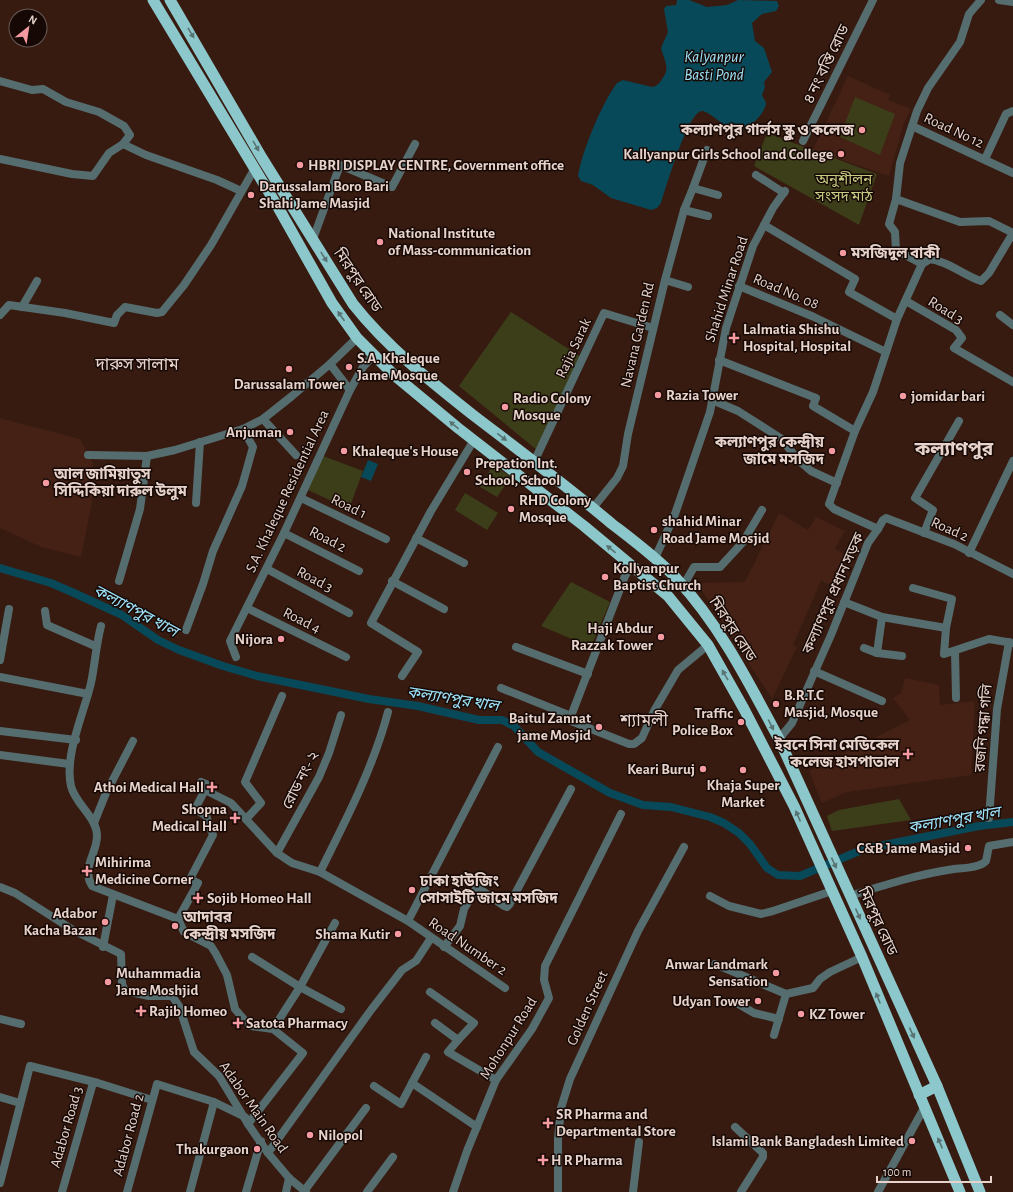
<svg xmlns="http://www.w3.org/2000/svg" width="1013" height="1192" viewBox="0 0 1013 1192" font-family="'Alegreya Sans','Noto Sans Bengali',sans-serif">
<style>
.built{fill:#442114}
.green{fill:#3c3e1a}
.water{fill:#084959}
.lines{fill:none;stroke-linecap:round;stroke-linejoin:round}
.canal{stroke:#084959;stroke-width:8}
.minor{stroke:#556d6f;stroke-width:8}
.trunk{stroke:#8cc7cb;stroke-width:11}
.oneway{fill:#577272}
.poi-dot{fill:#f49aa0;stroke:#160905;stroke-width:1.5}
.labels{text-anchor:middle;stroke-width:3;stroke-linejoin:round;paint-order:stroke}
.street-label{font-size:15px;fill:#e7d3cc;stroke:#160905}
.poi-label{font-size:15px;font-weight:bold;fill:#e7d3cc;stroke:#160905;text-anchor:start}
.park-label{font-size:15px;fill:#c5cb82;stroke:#160905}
.water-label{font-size:16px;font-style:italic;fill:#9de2f9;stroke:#160905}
.quarter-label{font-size:17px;fill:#e7d3cc;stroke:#160905}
.district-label{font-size:19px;font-weight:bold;fill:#e7d3cc;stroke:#160905}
</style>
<rect width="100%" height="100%" fill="#371b10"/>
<g class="built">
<polygon points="848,76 890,95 888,100 911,109 904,123 889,176 813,150"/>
<polygon points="0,418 80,439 93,463 92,502 81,557 41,547 0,528"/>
<polygon points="779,513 808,530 816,517 845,531 835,548 845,555 836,571 844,576 838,588 821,581 793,645 797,647 772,699 697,583 745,582"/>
<polygon points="905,678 939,685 940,705 975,701 971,775 847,792 822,803 809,771 910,720 893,698 901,693"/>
</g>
<g class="green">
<polygon points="855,97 895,114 880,155 840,137"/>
<polygon points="767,133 877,174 859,225 754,166"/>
<polygon points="511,312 581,357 537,450 459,386"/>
<polygon points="323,456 363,471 349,509 308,490"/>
<polygon points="493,465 511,477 497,497 480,487"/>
<polygon points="465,493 498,513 487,530 455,510"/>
<polygon points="571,582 610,602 591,647 541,626"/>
<polygon points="899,799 911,820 832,831 827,816 839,810"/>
</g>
<g class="water">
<path d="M 677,0 L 689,0 L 707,7 L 727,5 L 738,0 L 777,1 L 779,6 L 776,11 L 762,14 L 752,23 L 755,41 L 764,48 L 772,72 L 764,82 L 765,87 L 762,95 C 763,98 766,101 766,104 C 763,117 746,131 734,131 C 725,127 710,112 702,111 C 688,111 666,188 661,203 L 657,208 L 651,210 L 611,198 L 593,185 L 581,181 L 578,176 C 582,151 602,103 617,83 L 623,80 L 652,87 C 657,86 660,83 662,79 C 671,68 664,60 661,48 L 668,32 L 664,9 L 666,6 L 676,5 Z"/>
<polygon points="368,460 378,464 371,481 361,477"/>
</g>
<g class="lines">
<polyline class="canal" points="0,568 51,583 74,593 122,615 158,640 179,650 223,666 257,676 369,699 418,706 479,720 502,720 514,726 538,752 610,793 643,805 671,807 710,817 724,823 739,833 750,844 767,868 778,875 800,876 864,849 979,826 1013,822"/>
<g class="minor">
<polyline points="999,0 1013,2"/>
<polyline points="0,81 32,90 43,89 66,102 99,112 124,126 130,135 123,144"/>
<polyline points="912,126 1013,173"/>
<polyline points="803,141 873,0"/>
<polyline points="0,159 72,174 93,176 109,153 123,144 146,155 217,180 241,191"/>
<polyline points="985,159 1006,114 1013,111"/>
<polyline points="756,175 784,193"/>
<polyline points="693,188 707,150"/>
<polyline points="896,199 960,222 989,221 1013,233"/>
<polyline points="684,210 708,216"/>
<polyline points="764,225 855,279 849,292 897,319"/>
<polyline points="313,239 340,165 392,187 415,144"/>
<polyline points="922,264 896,250 895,232 889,224 896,199 900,163 917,111 928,88 960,42 969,14 981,0"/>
<polyline points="665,280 688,287"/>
<polyline points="739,286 814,317 886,352"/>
<polyline points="906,301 956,330 962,338 954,348 1013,382"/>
<polyline points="22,307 37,281"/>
<polyline points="0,315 9,305 65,313 114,323 117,315 125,307 157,313 162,312 184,285 211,245 255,168"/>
<polyline points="1000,315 1013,325"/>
<polyline points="719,360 816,398 813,406 855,431"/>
<polyline points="330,364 350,390"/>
<polyline points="712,400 738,411 782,439 797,459 811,471 837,483"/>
<polyline points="263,419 296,455"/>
<polyline points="88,455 147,456 175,450 243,429 263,419 292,396 330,364 357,338"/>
<polyline points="534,462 604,313 653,328"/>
<polyline points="301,498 386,539"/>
<polyline points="196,503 200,442"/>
<polyline points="593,508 617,478 623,466 628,434 665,280 684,210 693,188 718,195"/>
<polyline points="878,529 883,520 886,518 954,544 1013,574"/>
<polyline points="284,533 359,571"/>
<polyline points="924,533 933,510 915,498 959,421"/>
<polyline points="416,538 464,563"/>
<polyline points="969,553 1013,461"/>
<polyline points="655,558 675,514 710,412 726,328 753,246 773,208 785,191"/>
<polyline points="632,565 625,576 571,716 571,721 629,744 634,744 642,738 654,711 678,670 708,645"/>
<polyline points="267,569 349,613"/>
<polyline points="119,581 140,509 147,456"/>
<polyline points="392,581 444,609"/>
<polyline points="683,586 694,567 720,567 743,542 762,510"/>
<polyline points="913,588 952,599 946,628"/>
<polyline points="844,602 882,617 946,628 944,654 989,639 1013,643"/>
<polyline points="247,608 346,657"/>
<polyline points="45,611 47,625 95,646"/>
<path d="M 101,626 C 96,645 95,664 91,683 C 84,713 64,755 71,786 C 75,804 97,817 97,836 C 97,854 81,868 92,886 L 178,919 L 184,932 L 211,946 L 216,954 L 227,975 L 235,1009 L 247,1023 L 251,1026 L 273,1029 L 303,1053 L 248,1124"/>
<polyline points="186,630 203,584 213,551 242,486 253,447 243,429"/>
<polyline points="516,647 588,674"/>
<polyline points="864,648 877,653 902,656"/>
<polyline points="955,651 956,698"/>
<polyline points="877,653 882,617"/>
<polyline points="236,657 230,641 284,533 350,390 363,367 374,355"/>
<polyline points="0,660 9,609"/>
<polyline points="814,671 882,701"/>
<polyline points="402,676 418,652 371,623 431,511 474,440"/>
<polyline points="0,677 88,694"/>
<polyline points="501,688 571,716"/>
<polyline points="0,731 76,740"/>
<path d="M 779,739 L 792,723 L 831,635 L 868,543 L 878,529 L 834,509 L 829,504 L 855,431 L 873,392 L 897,319 L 922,264 L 930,259 C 950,262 963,275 981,281 L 989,273 L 1013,233"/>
<polyline points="0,755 69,764"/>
<polyline points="201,782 208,785 205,790 231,803 277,853 292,863 320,872 408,921 505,988"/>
<polyline points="989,818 997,709 1009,642"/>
<polyline points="246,819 261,803 245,782 282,696"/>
<polyline points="94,823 106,793 133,741"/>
<polyline points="277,853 319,777 329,753 341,715"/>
<path d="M 320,872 C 346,820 373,768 388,712"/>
<polyline points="0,887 15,893 73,930 121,954 122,984 125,991 149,996 172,996 179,1006 194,1052 219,1076 248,1124 268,1153 289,1178 306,1192"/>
<polyline points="710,896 729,906 761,914 773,911 832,891"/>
<path d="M 850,896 C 884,885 919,874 954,869 C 964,868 980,868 986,861 L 989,846 L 1013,842"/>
<polyline points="178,919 198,883 190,879 213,835 206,816 195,809 205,790"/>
<polyline points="408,921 498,747"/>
<polyline points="103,947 113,895"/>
<polyline points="444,947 460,926 464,909 477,887 504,906 507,907 509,905 571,789"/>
<polyline points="252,957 300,987 341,1009"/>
<polyline points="715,964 786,994"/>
<polyline points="430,992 474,1023 458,1040"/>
<polyline points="786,994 813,988 820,979 830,972 862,957"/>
<polyline points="735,1002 754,1013 779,1019"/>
<polyline points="0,1019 21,1024"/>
<polyline points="435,1023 458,1040 448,1052 496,1080"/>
<polyline points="273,1029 300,987 335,923"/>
<polyline points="774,1035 786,994"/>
<polyline points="426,1057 412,1083 477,1127"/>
<polyline points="374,1086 401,1104 412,1083"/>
<polyline points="0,1097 20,1103"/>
<polyline points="735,1127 763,1153 763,1157 741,1192"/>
<polyline points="268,1153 371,1010 402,970 416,961 431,938"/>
<polyline points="0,1183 30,1066 98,1083 152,1100"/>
<polyline points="305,1190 366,1108"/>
<polyline points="62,1192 93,1083"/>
<polyline points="127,1192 157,1084 214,1102 245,1117"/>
<polyline points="190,1192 214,1102"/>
<polyline points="246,1192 261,1141"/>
<polyline points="286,1192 289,1178"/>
<polyline points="367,1192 393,1157"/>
<polyline points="453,1192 467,1151 496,1080 532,1029 549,998 544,980 545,966 621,814"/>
<polyline points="558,1192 558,1139 561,1108 570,1079 638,931 684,847"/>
<polyline points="633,1192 639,1142"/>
<polyline points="878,1192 924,1108"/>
</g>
<g class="trunk">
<polyline points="153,0 279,209 332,303 357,338 394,375 458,428 584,526 668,596 708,645 744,709 794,806 862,957 960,1192"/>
<path d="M 170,0 L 262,158 L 353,304 C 387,347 430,381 473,415 C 520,451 567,486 612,524 C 634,541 657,558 676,578 C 720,625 749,683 779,739 L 937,1086 L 980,1192"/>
<polyline points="919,1095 937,1086"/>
</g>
</g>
<defs><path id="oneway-solid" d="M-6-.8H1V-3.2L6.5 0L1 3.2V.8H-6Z"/></defs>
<g class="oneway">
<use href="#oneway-solid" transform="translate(191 33) rotate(59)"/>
<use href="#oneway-solid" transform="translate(256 146) rotate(60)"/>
<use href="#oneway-solid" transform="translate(324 257) rotate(58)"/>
<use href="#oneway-solid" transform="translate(341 316) rotate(-125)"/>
<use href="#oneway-solid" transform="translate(454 425) rotate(-141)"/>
<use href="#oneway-solid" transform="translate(502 437) rotate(38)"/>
<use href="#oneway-solid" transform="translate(611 549) rotate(-141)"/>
<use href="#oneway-solid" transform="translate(725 675) rotate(-120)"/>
<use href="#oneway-solid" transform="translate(771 725) rotate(63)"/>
<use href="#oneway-solid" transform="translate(798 816) rotate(-114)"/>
<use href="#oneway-solid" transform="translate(834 863) rotate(65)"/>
<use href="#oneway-solid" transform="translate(858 914) rotate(66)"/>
<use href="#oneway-solid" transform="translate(878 998) rotate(-112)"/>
<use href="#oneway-solid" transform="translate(912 1033) rotate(65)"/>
<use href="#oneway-solid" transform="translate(940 1143) rotate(-113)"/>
</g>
<g class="poi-dot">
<circle cx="862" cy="130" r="4"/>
<circle cx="841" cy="154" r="4"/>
<circle cx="300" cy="165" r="4"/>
<circle cx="251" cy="195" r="4"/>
<circle cx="380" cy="242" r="4"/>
<circle cx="843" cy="253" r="4"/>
<path d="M732 332h4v4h4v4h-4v4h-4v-4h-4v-4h4z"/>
<circle cx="349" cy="367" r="4"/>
<circle cx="289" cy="369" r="4"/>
<circle cx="658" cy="395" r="4"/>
<circle cx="903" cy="396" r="4"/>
<circle cx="505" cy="407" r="4"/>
<circle cx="290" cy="432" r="4"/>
<circle cx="344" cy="451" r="4"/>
<circle cx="832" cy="451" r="4"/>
<circle cx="467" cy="472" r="4"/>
<circle cx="46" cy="483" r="4"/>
<circle cx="511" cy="509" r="4"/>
<circle cx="654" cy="530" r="4"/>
<circle cx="605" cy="577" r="4"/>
<circle cx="661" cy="637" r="4"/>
<circle cx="281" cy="639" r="4"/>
<circle cx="776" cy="704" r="4"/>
<circle cx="741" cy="722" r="4"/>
<circle cx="599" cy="727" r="4"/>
<path d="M906 748h4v4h4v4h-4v4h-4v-4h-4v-4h4z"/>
<circle cx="703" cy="769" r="4"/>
<circle cx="743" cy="770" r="4"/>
<path d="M210 781h4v4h4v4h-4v4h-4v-4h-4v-4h4z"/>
<path d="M233 812h4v4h4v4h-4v4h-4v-4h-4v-4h4z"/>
<circle cx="968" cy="848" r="4"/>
<path d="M85 865h4v4h4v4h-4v4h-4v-4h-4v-4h4z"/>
<circle cx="412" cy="890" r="4"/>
<path d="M196 892h4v4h4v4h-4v4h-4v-4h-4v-4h4z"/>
<circle cx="105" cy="922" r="4"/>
<circle cx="175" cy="926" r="4"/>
<circle cx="398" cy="934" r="4"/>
<circle cx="776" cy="973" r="4"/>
<circle cx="108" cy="982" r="4"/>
<circle cx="758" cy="1001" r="4"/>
<path d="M139 1005h4v4h4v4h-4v4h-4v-4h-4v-4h4z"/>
<circle cx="801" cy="1014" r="4"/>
<path d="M236 1017h4v4h4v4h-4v4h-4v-4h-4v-4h4z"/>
<path d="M546 1117h4v4h4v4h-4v4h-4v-4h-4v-4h4z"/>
<circle cx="310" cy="1135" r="4"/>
<circle cx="912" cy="1141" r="4"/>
<circle cx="257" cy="1149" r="4"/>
<path d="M541 1154h4v4h4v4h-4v4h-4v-4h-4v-4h4z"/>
</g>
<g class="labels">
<g class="street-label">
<text transform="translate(826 64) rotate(-64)" y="5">৪ নং বস্তি রোড</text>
<text transform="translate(954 130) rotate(25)" y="5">Road No 12</text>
<text transform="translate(358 280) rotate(56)" y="5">মিরপুর রোড</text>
<text transform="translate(726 289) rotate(-72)" y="5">Shahid Minar Road</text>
<text transform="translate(786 291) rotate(23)" y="5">Road No. 08</text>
<text transform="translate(946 310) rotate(32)" y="5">Road 3</text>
<text transform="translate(637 335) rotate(-77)" y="5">Navana Garden Rd</text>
<text transform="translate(573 348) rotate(-65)" y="5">Rajia Sarak</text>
<text transform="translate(287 491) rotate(-65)" y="5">S.A. Khaleque Residential Area</text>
<text transform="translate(349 506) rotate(26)" y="5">Road 1</text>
<text transform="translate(950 529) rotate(24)" y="5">Road 2</text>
<text transform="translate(328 539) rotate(27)" y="5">Road 2</text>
<text transform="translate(315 579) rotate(28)" y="5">Road 3</text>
<text transform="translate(833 593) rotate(-66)" y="5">কল্যাণপুর প্রধান সড়ক</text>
<text transform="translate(302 620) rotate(27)" y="5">Road 4</text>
<text transform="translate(733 629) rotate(57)" y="5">মিরপুর রোড</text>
<text transform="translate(983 728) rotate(-85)" y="5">রজনি গন্ধা গলি</text>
<text transform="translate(300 780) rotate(-63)" y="5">রোড নং- ২</text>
<text transform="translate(878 921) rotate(65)" y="5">মিরপুর রোড</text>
<text transform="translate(468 946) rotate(34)" y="5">Road Number 2</text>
<text transform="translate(587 1008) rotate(-66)" y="5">Golden Street</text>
<text transform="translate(508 1038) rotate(-58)" y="5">Mohonpur Road</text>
<text transform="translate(254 1107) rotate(55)" y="5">Adabor Main Road</text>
<text transform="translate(66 1127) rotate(-74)" y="5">Adabor Road 3</text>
<text transform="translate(128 1135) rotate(-75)" y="5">Adabor Road 2</text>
</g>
<g class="poi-label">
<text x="854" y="135" text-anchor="end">কল্যাণপুর গার্লস স্কুল ও কলেজ</text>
<text x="833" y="159" text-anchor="end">Kallyanpur Girls School and College</text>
<text x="308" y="170">HBRI DISPLAY CENTRE, Government office</text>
<text x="259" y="191">Darussalam Boro Bari<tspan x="259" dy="17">Shahi Jame Masjid</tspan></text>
<text x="388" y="238">National Institute<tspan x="388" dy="17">of Mass-communication</tspan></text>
<text x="851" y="258">মসজিদুল বাকী</text>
<text x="743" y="334">Lalmatia Shishu<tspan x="743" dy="17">Hospital, Hospital</tspan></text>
<text x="357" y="363">S.A. Khaleque<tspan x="357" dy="17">Jame Mosque</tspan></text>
<text x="289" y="389" text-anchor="middle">Darussalam Tower</text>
<text x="666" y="400">Razia Tower</text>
<text x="911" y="401">jomidar bari</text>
<text x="513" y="403">Radio Colony<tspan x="513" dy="17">Mosque</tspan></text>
<text x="282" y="437" text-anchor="end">Anjuman</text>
<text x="824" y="447" text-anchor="end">কল্যাণপুর কেন্দ্রীয়<tspan x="824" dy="17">জামে মসজিদ</tspan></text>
<text x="352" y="456">Khaleque's House</text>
<text x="475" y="468">Prepation Int.<tspan x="475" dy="17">School, School</tspan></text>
<text x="54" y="479">আল জামিয়াতুস<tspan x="54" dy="17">সিদ্দিকিয়া দারুল উলুম</tspan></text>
<text x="519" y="505">RHD Colony<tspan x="519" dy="17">Mosque</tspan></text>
<text x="662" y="526">shahid Minar<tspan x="662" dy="17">Road Jame Mosjid</tspan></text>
<text x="613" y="573">Kollyanpur<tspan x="613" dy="17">Baptist Church</tspan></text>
<text x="653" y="633" text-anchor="end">Haji Abdur<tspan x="653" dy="17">Razzak Tower</tspan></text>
<text x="273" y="644" text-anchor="end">Nijora</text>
<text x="784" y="700">B.R.T.C<tspan x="784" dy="17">Masjid, Mosque</tspan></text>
<text x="733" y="718" text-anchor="end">Traffic<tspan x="733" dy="17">Police Box</tspan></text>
<text x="591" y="723" text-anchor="end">Baitul Zannat<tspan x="591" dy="17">jame Mosjid</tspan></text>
<text x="899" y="750" text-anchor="end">ইবনে সিনা মেডিকেল<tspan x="899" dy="17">কলেজ হাসপাতাল</tspan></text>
<text x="695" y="774" text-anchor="end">Keari Buruj</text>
<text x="743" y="790" text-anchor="middle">Khaja Super<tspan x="743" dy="17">Market</tspan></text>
<text x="204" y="792" text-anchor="end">Athoi Medical Hall</text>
<text x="227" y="814" text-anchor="end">Shopna<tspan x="227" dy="17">Medical Hall</tspan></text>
<text x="960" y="853" text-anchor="end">C&amp;B Jame Masjid</text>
<text x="95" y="867">Mihirima<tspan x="95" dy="17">Medicine Corner</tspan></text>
<text x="420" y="886">ঢাকা হাউজিং<tspan x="420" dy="17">সোসাইটি জামে মসজিদ</tspan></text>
<text x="207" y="903">Sojib Homeo Hall</text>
<text x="97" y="918" text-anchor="end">Adabor<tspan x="97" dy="17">Kacha Bazar</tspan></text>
<text x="183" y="922">আদাবর<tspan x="183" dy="17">কেন্দ্রীয় মসজিদ</tspan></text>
<text x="390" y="939" text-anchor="end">Shama Kutir</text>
<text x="768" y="969" text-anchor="end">Anwar Landmark<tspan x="768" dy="17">Sensation</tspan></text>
<text x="116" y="978">Muhammadia<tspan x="116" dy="17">Jame Moshjid</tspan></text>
<text x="750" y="1006" text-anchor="end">Udyan Tower</text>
<text x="149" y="1016">Rajib Homeo</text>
<text x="809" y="1019">KZ Tower</text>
<text x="246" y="1028">Satota Pharmacy</text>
<text x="556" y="1119">SR Pharma and<tspan x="556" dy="17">Departmental Store</tspan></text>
<text x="318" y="1140">Nilopol</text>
<text x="904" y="1146" text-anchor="end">Islami Bank Bangladesh Limited</text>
<text x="249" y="1154" text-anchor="end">Thakurgaon</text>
<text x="551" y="1165">H R Pharma</text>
</g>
<g class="park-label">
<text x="844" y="184">অনুশীলন<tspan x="844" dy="17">সংসদ মাঠ</tspan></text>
</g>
<g class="water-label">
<text x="714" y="62">Kalyanpur<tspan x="714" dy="18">Basti Pond</tspan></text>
<text transform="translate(136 610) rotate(28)" y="6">কল্যাণপুর খাল</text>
<text transform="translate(453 698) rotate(9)" y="6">কল্যাণপুর খাল</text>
<text transform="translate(954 819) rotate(-10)" y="6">কল্যাণপুর খাল</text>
</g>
<g class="quarter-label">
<text x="137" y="370">দারুস সালাম</text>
<text x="644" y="726">শ্যামলী</text>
</g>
<g class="district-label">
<text x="954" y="455">কল্যাণপুর</text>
</g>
</g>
<g transform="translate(28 28) rotate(30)"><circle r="19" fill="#160905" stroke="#6a5a55"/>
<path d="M0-3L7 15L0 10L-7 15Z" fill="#f49aa0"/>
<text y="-6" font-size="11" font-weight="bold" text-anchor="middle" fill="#e7d3cc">N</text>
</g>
<path d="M877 1176v6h114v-6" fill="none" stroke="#e7d3cc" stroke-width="2"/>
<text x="883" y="1176" font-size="12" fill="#e7d3cc" stroke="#160905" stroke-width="3" paint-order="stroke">100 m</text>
</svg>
